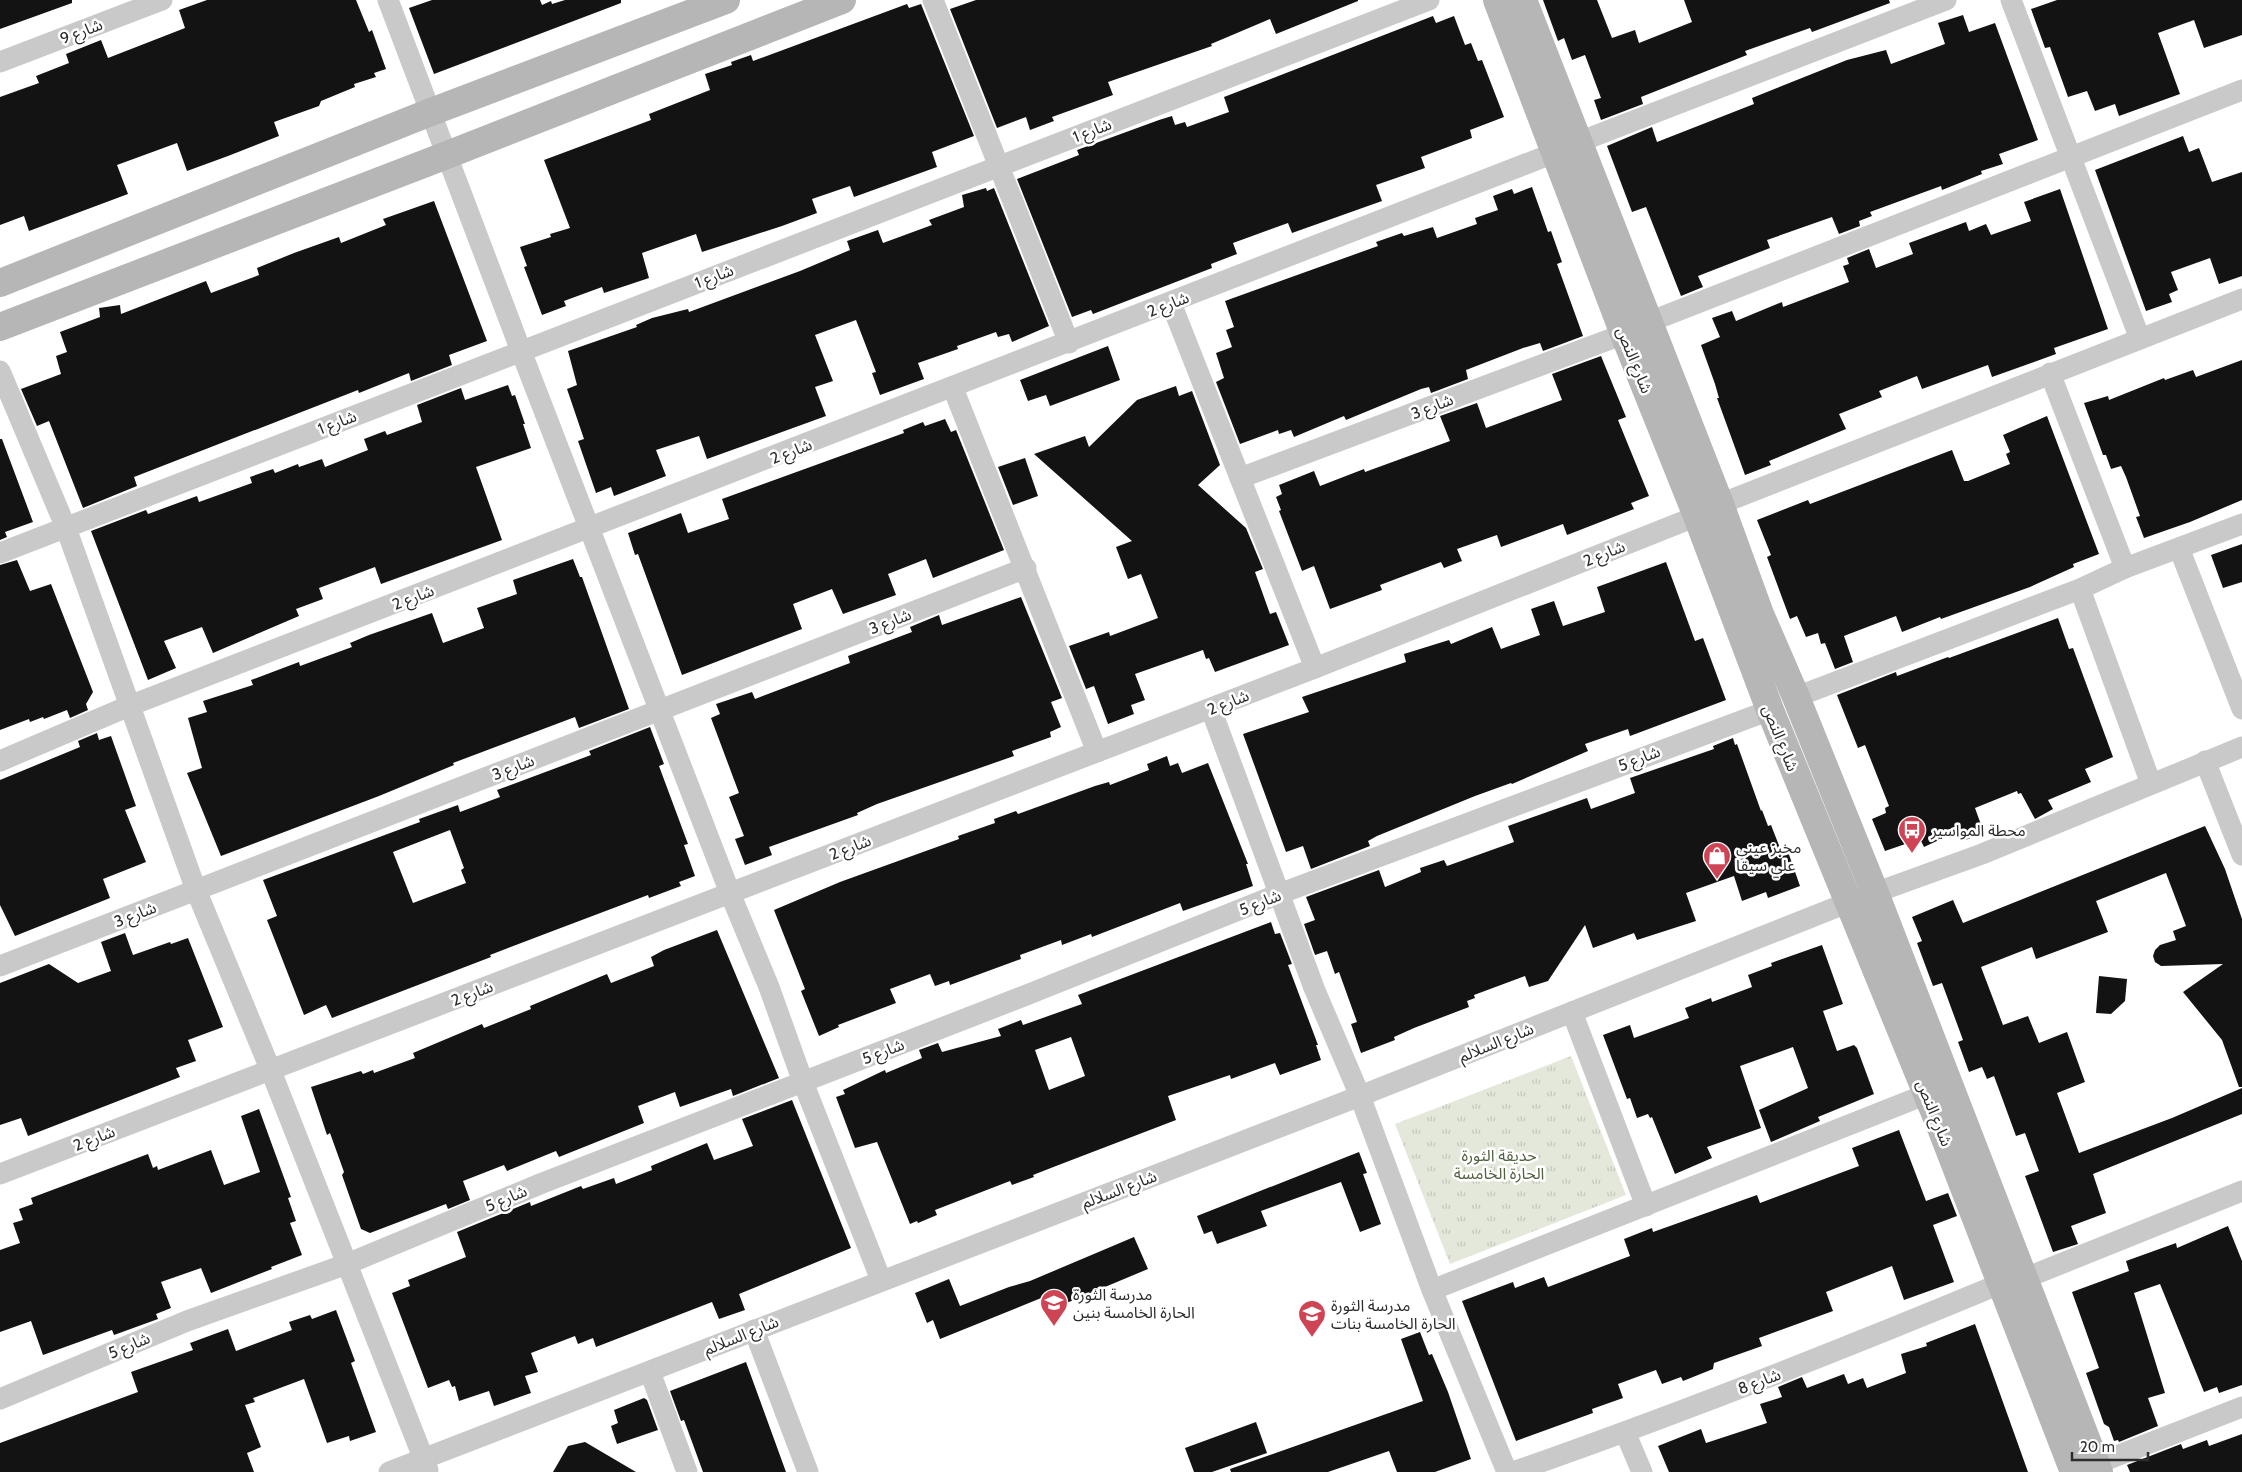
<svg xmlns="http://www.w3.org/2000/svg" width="2242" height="1472" viewBox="0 0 2242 1472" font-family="Cabin,'Noto Sans Arabic',sans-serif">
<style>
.park{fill:url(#park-tufts)}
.building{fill:#131313;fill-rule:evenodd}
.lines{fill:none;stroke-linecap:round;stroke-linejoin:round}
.street{stroke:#c9c9c9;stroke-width:21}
.secondary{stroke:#b6b6b6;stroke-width:28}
.labels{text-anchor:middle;stroke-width:5;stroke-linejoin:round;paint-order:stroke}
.street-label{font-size:16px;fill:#2c2c2c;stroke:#fff}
.poi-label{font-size:16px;fill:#2c2c2c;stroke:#fff;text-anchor:start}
.park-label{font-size:16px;fill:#516240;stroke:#fff}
</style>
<defs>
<pattern id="park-tufts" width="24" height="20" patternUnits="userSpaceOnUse" patternTransform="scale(1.25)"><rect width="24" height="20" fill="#e3e8db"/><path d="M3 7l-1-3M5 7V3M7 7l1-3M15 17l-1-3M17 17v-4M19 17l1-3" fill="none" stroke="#c3c7bc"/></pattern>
</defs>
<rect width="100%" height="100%" fill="#fff"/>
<polygon class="park" points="1571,1056 1626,1195 1450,1264 1395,1124"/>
<g class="building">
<polygon points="0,0 72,0 72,3 0,29"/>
<polygon points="207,0 356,0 369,32 372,30 386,69 374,73 376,77 354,84 355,87 321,101 319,106 274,122 279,136 228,156 187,171 177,143 117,165 128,194 29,231 24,216 0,225 0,97 39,83 36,76 69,63 66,54 101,40 108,58 185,28 179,10"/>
<polygon points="432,0 540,0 542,5 551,1 552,4 565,0 621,0 621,3 434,74 409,8"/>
<polygon points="976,0 1358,0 1358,1 1276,34 1270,19 1211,44 1212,46 1108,82 1113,95 1052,117 1054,121 1030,130 1026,117 997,128 950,9"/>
<polygon points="1543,0 1597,0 1612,38 1635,30 1639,43 1692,22 1684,0 1889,0 1890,3 1812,32 1810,28 1745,51 1747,55 1641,97 1643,104 1601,120 1594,100 1601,98 1585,55 1572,60 1564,38 1558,41"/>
<polygon points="2057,0 2242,0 2242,35 2204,48 2194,20 2158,33 2180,94 2119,116 2115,104 2095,111 2087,91 2068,97 2050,47 2045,48 2031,9"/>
<polygon points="907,4 909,8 921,4 974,136 932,152 937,167 854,197 850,186 812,199 817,213 782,226 702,252 696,234 642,253 649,278 604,293 602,287 564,301 566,306 542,315 524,267 527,266 520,247 551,237 550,234 570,228 544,160 651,120 649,114 710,90 705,74 732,65 731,62 751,55 753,61"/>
<polygon points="1963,15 1969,32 1995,23 2038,140 1999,154 2003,164 1981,171 1982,174 1942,190 1941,186 1870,212 1872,216 1859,221 1860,226 1839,234 1832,217 1767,240 1770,248 1698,276 1703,287 1681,296 1646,207 1632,212 1607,146 1652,127 1657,142 1754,104 1752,98 1847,60 1886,50 1891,64 1945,44 1938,23"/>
<polygon points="1433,16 1436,23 1454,16 1465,45 1471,43 1478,61 1482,60 1504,117 1470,130 1472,138 1421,157 1425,168 1376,185 1382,201 1292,233 1288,223 1233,243 1237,254 1211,264 1212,268 1093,314 1091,310 1072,317 1017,179 1079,155 1077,150 1159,120 1172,116 1175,125 1185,122 1187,127 1229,112 1224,97"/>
<polygon points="2183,136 2189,152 2199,148 2212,182 2242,172 2242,276 2219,284 2210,258 2171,272 2178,290 2169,294 2172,302 2146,311 2095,170"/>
<polygon points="1532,187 1548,232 1551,231 1562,262 1557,264 1583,336 1543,351 1540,343 1523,348 1466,370 1468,379 1431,393 1429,387 1421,389 1346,420 1344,416 1294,437 1291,430 1279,434 1278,430 1240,444 1216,382 1224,378 1216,353 1232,347 1226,330 1234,327 1225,301 1378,246 1376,242 1402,233 1404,236 1433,227 1437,238 1477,224 1475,218 1498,210 1493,196 1512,189 1514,194"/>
<polygon points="986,188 987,191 994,188 1049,326 1012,342 1009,334 998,337 996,332 957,346 958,349 918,363 924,379 880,395 872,373 876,372 856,320 815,335 833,381 815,387 826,416 707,459 699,436 656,450 666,476 614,496 611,487 596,493 578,441 584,439 567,389 577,385 568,351 637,327 636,325 652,318 688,309 689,312 800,271 850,250 847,241 878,230 883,243 932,225 929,220 964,207 962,195"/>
<polygon points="2060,189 2108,329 2054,348 2056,354 1992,377 1988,365 1922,389 1917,376 1879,391 1882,397 1839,414 1846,429 1769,461 1771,465 1745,475 1717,398 1719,398 1715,384 1701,345 1720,337 1712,318 1732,311 1736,321 1782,302 1783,307 1849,282 1843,266 1849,264 1847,258 1869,249 1876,268 1913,254 1909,243 1966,222 1969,231 1986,224 1991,235 2031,221 2024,202"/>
<polygon points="434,201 487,341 449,355 452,365 411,381 409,373 359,393 358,390 134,477 137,486 83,508 49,421 37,426 21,389 61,374 56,356 67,352 60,332 100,317 99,308 120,305 121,314 206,281 211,293 259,275 257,268 294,253 339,237 341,243 386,225 383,219"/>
<polygon points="1108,346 1120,380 1050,406 1046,395 1028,401 1020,380"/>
<polygon points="1601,356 1626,417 1618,420 1649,496 1631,503 1634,509 1567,535 1563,524 1501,547 1497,535 1457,549 1462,561 1444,568 1441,562 1380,585 1382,590 1330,609 1314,566 1302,571 1279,511 1281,510 1276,497 1282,494 1279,485 1314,471 1320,486 1364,469 1365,472 1450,441 1440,416 1477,403 1486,428 1562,400 1552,374"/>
<polygon points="2242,360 2242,500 2190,522 2144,538 2136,517 2140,516 2126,477 2121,466 2111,469 2106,455 2103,455 2084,403 2108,396 2109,400 2164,378 2165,380 2193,370 2196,377"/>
<polygon points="508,385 512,396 515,395 525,424 523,424 531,448 476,467 502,540 381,584 375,567 319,588 323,599 296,609 299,616 213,653 202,627 164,641 176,668 148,680 91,531 146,510 148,514 197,496 199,502 252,483 250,477 273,469 275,473 298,464 299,467 322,459 325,467 368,450 364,439 385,431 387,435 422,422 417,405 461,388 465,400"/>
<polygon points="1176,386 1179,396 1192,391 1220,465 1198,485 1246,528 1263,569 1255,572 1270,614 1276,612 1289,645 1215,672 1209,658 1206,659 1203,650 1135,674 1145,700 1131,705 1134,714 1108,724 1094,686 1086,689 1069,646 1109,632 1110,636 1158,618 1141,574 1128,579 1116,547 1132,541 1034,454 1085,436 1089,447 1137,400"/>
<polygon points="2047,416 2099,554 2073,564 2074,567 2030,587 1941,619 1940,617 1902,632 1896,616 1849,634 1844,636 1853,662 1835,669 1825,643 1821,644 1818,633 1806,637 1797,616 1790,619 1767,557 1771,555 1757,520 1808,500 1810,504 1952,450 1964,481 1968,481 2010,464 2006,454 2010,452 2003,435"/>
<polygon points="945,419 951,432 956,430 1004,550 933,578 926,559 888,574 896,595 843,614 832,589 793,604 802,629 682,675 638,554 635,555 628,533 681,513 688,533 729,519 722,499 904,433 903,430 923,422 925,426"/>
<polygon points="0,439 2,439 33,522 5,532 7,537 0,540"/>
<polygon points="1025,458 1038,496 1013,505 998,467"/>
<polygon points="2242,544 2242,582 2223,588 2211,555"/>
<polygon points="573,559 580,577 582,577 629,709 579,728 575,717 453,763 454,765 379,796 221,856 187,773 202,768 188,718 207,712 203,701 253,685 251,680 299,662 300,666 352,647 350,643 369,635 432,613 443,643 484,628 477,608 517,594 513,580"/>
<polygon points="17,560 30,591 51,584 93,692 86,704 88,710 70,718 67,710 44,719 43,717 30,722 29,719 0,730 0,565"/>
<polygon points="1666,562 1695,641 1703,638 1726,700 1630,736 1628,729 1585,744 1588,751 1512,784 1511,783 1475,796 1377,836 1368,841 1370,846 1311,869 1303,846 1286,852 1243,734 1309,712 1302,697 1406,662 1404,654 1449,640 1451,644 1492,627 1501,649 1540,635 1531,609 1554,601 1563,626 1605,612 1597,587"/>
<polygon points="1021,597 1062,698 1051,702 1061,727 1050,732 1051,737 1012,751 1014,756 877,804 857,813 858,815 769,847 772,855 745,865 735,839 744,836 729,797 739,793 711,718 720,714 716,704 752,692 755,699 850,663 848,656 912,632 910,627 939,615 942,625"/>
<polygon points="2058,618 2069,649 2073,648 2113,757 2085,769 2091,782 2048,800 2053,809 2035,819 2021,793 2018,794 2017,791 1975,808 1984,833 1960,842 1956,832 1924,847 1920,839 1885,851 1872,819 1886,813 1885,808 1889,806 1865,745 1858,748 1837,695 1896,672 1897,676 1948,657 1949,658"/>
<path d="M 650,727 L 664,764 L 659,766 L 688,844 L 684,845 L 695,876 L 679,882 L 681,886 L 649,898 L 648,895 L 558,929 L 490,955 L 491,957 L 332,1018 L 326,1005 L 304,1015 L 267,920 L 277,916 L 263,880 L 420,822 L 419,819 L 458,805 L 460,812 L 500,797 L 497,790 L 591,755 L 589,751 ZM 450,830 L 464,868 L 461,870 L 466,883 L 413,903 L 393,852 Z"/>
<polygon points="97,733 99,740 111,736 136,806 125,810 146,862 103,879 110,898 15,936 0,905 0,780 80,747 78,741"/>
<polygon points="1733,738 1735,745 1737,744 1761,811 1762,810 1768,826 1771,825 1780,848 1786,846 1800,886 1768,898 1766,892 1742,901 1734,876 1686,893 1696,921 1637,940 1634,933 1593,948 1585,925 1548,981 1529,987 1525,976 1474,995 1475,998 1467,1001 1469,1007 1414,1028 1394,1037 1395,1040 1361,1053 1351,1024 1357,1022 1339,972 1335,974 1327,951 1315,955 1304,924 1315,920 1306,897 1379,870 1385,887 1421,872 1420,868 1444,860 1447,866 1514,842 1508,826 1587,798 1591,809 1635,793 1630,778 1714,749 1713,746"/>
<polygon points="1167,756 1170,766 1178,763 1182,773 1208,763 1248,864 1246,864 1253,886 1183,911 1180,903 1092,937 1091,934 1062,945 1061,940 1020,955 1021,959 950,985 949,981 935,986 930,974 890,989 896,1003 838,1025 839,1027 819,1036 801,991 805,989 774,910 840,882 959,839 958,836 995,823 994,819 1016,811 1018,814 1095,786 1109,782 1110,785 1149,770 1147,764"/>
<polygon points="2205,826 2225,869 2242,919 2242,1087 2239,1087 2222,1040 2183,992 2223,964 2161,966 2155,962 2153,956 2155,950 2160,945 2176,940 2173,931 2186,926 2166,873 2096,901 2108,932 2036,959 2032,947 1981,967 2003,1025 2028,1016 2039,1043 2067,1032 2085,1082 2057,1093 2079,1153 2172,1118 2242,1088 2242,1114 2093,1174 2106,1213 2071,1226 2078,1244 2053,1252 2025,1176 2039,1171 2025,1133 2016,1136 1994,1076 1987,1079 1982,1067 1969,1072 1958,1042 1963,1040 1942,983 1933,986 1917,943 1922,941 1912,917 1953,900 1963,923"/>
<path d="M 1271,922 L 1275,934 L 1280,933 L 1292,964 L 1288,965 L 1318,1045 L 1316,1045 L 1321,1060 L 1280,1075 L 1275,1063 L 1231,1079 L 1230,1075 L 1168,1096 L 1176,1120 L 1056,1166 L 1033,1175 L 1034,1177 L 1012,1185 L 1010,1181 L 935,1210 L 937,1215 L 918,1223 L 917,1221 L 910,1224 L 877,1142 L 855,1148 L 836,1097 L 845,1094 L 843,1090 L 885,1070 L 886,1073 L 922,1058 L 919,1050 L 938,1043 L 942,1052 L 1001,1036 L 998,1029 L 1021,1020 L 1023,1025 L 1082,1004 L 1078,995 ZM 1071,1037 L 1085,1076 L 1049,1090 L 1035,1050 Z"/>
<polygon points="717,930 779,1078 733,1096 731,1089 680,1107 675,1092 638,1106 644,1123 559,1157 556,1151 507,1171 504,1165 463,1181 470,1200 448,1209 446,1204 370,1233 361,1229 342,1175 344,1172 330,1133 327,1135 311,1087 361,1071 363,1074 373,1070 374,1073 415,1058 413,1053 482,1024 484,1028 531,1009 530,1006 607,974 611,983 654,966 651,957 664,950"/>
<polygon points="125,933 133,955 170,942 171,944 188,938 223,1027 188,1040 196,1061 176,1068 180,1077 28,1136 21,1118 0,1125 0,983 49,964 78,983 111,971 101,942"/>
<polygon points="1822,945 1843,1004 1823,1011 1837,1051 1854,1045 1857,1048 1874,1094 1818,1117 1820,1121 1771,1142 1759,1110 1808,1088 1793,1047 1740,1066 1761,1128 1707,1147 1712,1158 1675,1174 1652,1117 1650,1118 1648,1114 1637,1118 1630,1098 1627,1099 1603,1035 1630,1025 1634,1038 1689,1018 1685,1008 1711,998 1712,1002 1752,987 1748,975 1772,966 1771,963"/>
<polygon points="2099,976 2127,979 2125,1001 2111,1014 2096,1013"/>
<polygon points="792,1100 851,1248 739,1294 745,1310 719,1319 712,1302 596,1347 593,1338 578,1344 575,1336 531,1353 538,1372 525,1376 531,1393 494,1406 489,1391 459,1401 455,1386 452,1387 449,1380 428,1388 392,1293 410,1286 408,1280 466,1257 457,1232 530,1202 531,1206 581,1186 583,1189 614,1178 616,1184 652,1170 651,1166 707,1143 714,1160 753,1146 742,1119"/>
<polygon points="259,1109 291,1197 288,1198 296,1221 290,1223 302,1255 271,1267 272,1269 211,1293 201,1268 161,1282 171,1308 156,1314 158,1319 114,1335 112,1330 43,1355 31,1321 0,1332 0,1250 20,1243 13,1223 23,1220 19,1209 33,1204 31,1198 148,1154 153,1168 157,1166 158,1170 211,1150 224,1185 260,1172 241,1116"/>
<polygon points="1899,1130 1926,1201 1948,1193 1957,1216 1933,1225 1954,1282 1904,1300 1892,1266 1826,1292 1833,1311 1759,1338 1762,1346 1714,1363 1713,1369 1683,1381 1681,1377 1662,1384 1656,1370 1618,1384 1623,1398 1592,1409 1593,1413 1516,1441 1462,1301 1513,1282 1515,1288 1544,1277 1548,1287 1630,1256 1624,1239 1652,1228 1653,1232 1757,1195 1760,1203 1859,1166 1852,1148"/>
<polygon points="1359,1152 1367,1173 1363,1174 1381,1224 1360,1232 1341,1182 1261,1211 1267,1226 1217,1244 1212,1231 1204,1234 1197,1216"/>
<polygon points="2228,1226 2242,1261 2242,1385 2219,1393 2217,1387 2204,1392 2160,1284 2134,1293 2165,1393 2148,1398 2158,1426 2119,1442 2118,1440 2114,1441 2109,1427 2104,1424 2086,1373 2099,1368 2072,1292 2129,1271 2126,1261 2176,1243 2177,1248"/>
<polygon points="1134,1237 1148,1269 1057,1307 1051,1294 940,1339 933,1320 927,1323 915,1293 949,1279 960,1306 1009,1287 1030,1281"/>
<polygon points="336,1310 355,1361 351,1363 376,1432 350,1441 349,1436 327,1443 304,1379 253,1398 255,1402 245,1405 261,1447 247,1453 254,1472 0,1472 0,1443 138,1392 131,1372 193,1350 190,1343 228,1329 236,1351 292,1330 289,1322 310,1315 312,1319"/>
<polygon points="1975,1324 2028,1472 1669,1472 1658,1446 1701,1429 1706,1443 1767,1423 1760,1404 1782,1397 1778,1387 1802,1377 1807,1388 1844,1374 1848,1384 1863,1378 1867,1388 1906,1373 1901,1354 1927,1346 1926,1343"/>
<polygon points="1420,1332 1429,1355 1432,1354 1448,1392 1471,1459 1435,1472 1397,1472 1389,1451 1328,1472 1231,1472 1230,1469 1423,1401 1401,1339"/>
<polygon points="746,1362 786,1472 703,1472 684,1420 681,1421 670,1391"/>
<polygon points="644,1398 647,1400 658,1430 617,1444 611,1426 618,1423 614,1410"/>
<polygon points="1256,1422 1267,1453 1212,1472 1194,1472 1185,1448"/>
<polygon points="2242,1434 2242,1472 2130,1472 2127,1465 2181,1444 2183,1449 2207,1440 2209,1446"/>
<polygon points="585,1442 636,1472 553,1472 568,1446"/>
</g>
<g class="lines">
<g class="street">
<polyline points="388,0 521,351 730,893 769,987 803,1082 881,1280"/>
<polyline points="933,0 1069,343"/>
<polyline points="2011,0 2140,339"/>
<polyline points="0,62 162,0"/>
<polyline points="1579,142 1946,0"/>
<polyline points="1171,303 1315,668"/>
<polyline points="1649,322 2242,90"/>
<polyline points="0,371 66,528 196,890 271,1071 428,1470"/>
<polyline points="2050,373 2125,568"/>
<polyline points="953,388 1097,752"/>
<polyline points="1240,478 1624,334"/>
<polyline points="1720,504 2242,299"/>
<polyline points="2179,548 2242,709"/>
<polyline points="0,553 1429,0"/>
<polyline points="2080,589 2151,784"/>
<polyline points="1796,697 2080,589 2125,568 2242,524"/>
<polyline points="1211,709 1314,988 1360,1096 1432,1290 1507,1472"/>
<polyline points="0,761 129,706 1554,153"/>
<polyline points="2205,761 2242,855"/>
<polyline points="0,966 1026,568"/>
<polyline points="1572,1012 1646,1206"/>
<polyline points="0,1174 1315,668 1697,516"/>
<polyline points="2023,1279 2242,1191"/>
<polyline points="1432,1290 1927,1094"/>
<polyline points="754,1330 808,1472"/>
<polyline points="650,1372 687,1472"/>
<polyline points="0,1399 187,1321 347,1264 540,1184 1024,996 1279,894 1770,710"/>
<polyline points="1625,1432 1642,1472"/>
<polyline points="2096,1464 2242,1407"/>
<polyline points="389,1472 1360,1096 1847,903 1982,854 2242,747"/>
<path d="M 1513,1472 C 1678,1414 1841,1350 2002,1283"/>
</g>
<g class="secondary">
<polyline points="1497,0 1624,334 1697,516 1770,710 1941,1128 2074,1472"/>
<polyline points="1523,0 1720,504 1760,614 1796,697 1875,893 2099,1472"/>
<polyline points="0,283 431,112 726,0"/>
<polyline points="0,327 447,155 842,0"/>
</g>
</g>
<defs>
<symbol id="bus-pin" viewBox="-11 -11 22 30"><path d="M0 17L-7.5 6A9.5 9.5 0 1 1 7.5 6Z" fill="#ce4454" stroke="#fff"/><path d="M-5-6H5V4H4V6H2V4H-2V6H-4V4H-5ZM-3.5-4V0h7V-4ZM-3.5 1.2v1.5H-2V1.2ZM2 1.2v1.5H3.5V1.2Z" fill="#fff"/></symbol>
<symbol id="shop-pin" viewBox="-11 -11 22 30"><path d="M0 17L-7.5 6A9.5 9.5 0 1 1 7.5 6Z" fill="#ce4454" stroke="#fff"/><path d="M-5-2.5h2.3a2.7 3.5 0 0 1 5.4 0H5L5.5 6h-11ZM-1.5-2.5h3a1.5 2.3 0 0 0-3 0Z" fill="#fff"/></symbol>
<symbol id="school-pin" viewBox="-11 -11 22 30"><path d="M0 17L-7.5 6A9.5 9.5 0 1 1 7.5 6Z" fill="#ce4454" stroke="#fff"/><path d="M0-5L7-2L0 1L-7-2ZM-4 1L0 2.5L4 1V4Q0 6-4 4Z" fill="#fff"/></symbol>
</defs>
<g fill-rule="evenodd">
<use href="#bus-pin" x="1896" y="814" width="32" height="43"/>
<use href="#shop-pin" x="1701" y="840" width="32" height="43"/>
<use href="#school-pin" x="1038" y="1287" width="32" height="43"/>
<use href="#school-pin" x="1296" y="1298" width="32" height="43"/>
</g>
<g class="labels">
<g class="street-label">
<text transform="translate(81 31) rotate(-21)" y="6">شارع 9</text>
<text transform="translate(1092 130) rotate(-21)" y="6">شارع 1</text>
<text transform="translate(714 276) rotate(-21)" y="6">شارع 1</text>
<text transform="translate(1168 304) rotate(-21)" y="6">شارع 2</text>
<text transform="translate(1635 360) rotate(68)" y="6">شارع النص</text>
<text transform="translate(1432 406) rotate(-21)" y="6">شارع 3</text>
<text transform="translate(337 422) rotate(-21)" y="6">شارع 1</text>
<text transform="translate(791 451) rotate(-21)" y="6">شارع 2</text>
<text transform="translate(1604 553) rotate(-22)" y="6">شارع 2</text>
<text transform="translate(413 597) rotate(-21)" y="6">شارع 2</text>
<text transform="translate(890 621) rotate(-21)" y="6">شارع 3</text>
<text transform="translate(1228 702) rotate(-21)" y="6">شارع 2</text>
<text transform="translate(1781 738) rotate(68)" y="6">شارع النص</text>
<text transform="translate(1639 758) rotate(-21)" y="6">شارع 5</text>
<text transform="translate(513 767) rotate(-21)" y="6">شارع 3</text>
<text transform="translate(850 847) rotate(-21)" y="6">شارع 2</text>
<text transform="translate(1260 902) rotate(-22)" y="6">شارع 5</text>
<text transform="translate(135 914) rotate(-21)" y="6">شارع 3</text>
<text transform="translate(472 993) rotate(-21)" y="6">شارع 2</text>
<text transform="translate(1496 1042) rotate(-22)" y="6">شارع السلالم</text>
<text transform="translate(883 1051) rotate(-21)" y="6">شارع 5</text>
<text transform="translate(1935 1113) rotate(68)" y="6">شارع النص</text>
<text transform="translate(94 1138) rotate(-21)" y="6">شارع 2</text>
<text transform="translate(1119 1189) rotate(-21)" y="6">شارع السلالم</text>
<text transform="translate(506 1198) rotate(-23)" y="6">شارع 5</text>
<text transform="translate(741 1335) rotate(-22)" y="6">شارع السلالم</text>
<text transform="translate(129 1345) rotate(-23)" y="6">شارع 5</text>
<text transform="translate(1759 1381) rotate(-21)" y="6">شارع 8</text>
</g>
<g class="poi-label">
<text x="1931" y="836">محطة المواسير</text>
<text x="1736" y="853">مخبز عيني<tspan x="1736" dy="18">علي سيقا</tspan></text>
<text x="1073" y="1300">مدرسة الثورة<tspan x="1073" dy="18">الحارة الخامسة بنين</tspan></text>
<text x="1331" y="1311">مدرسة الثورة<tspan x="1331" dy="18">الحارة الخامسة بنات</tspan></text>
</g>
<g class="park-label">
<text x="1499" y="1161">حديقة الثورة<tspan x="1499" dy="18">الحارة الخامسة</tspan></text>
</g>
</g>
<path d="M2072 1452v8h76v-8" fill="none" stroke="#2c2c2c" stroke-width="2.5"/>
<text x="2080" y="1452" font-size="15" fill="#2c2c2c" stroke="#ffffff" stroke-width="4" paint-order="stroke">20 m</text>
</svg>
